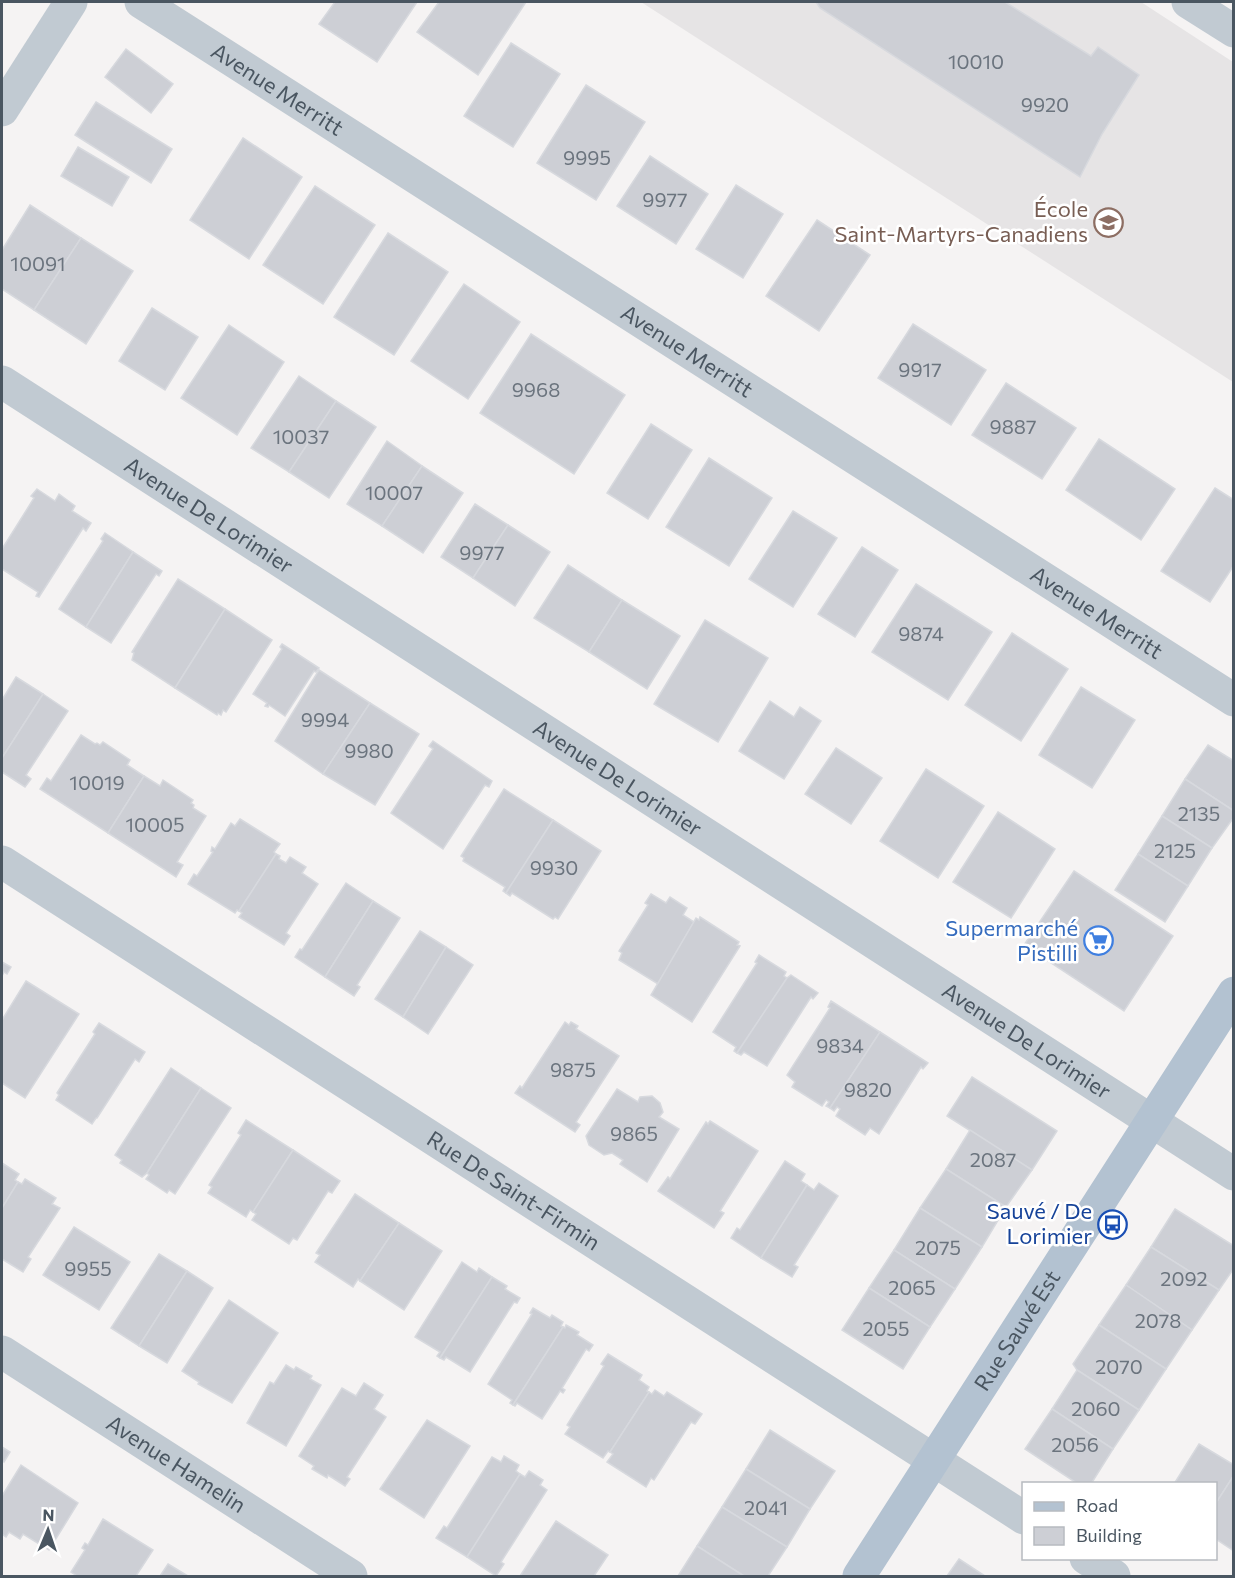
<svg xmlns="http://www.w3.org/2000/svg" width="1235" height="1578" viewBox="0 0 1235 1578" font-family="Commissioner,sans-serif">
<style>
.education{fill:#e6e4e5}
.building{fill:#cdcfd5;stroke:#d7d9de;stroke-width:1.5}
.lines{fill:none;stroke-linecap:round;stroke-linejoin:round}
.minor{stroke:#c1cad2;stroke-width:33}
.major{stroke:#b3c2d1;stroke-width:33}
.labels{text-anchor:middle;stroke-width:5;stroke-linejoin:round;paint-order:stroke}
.number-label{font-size:20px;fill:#6b747e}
.street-label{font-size:22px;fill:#4a5661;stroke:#fff}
.education-label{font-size:22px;fill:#785e54;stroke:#fff;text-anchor:end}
.shop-label{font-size:22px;fill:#366cbe;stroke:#fff;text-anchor:end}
.transit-label{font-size:22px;fill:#164399;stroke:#fff;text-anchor:end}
</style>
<rect width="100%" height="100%" fill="#f5f3f3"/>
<polygon class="education" points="641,2 1141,2 1233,62 1233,382"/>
<g class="building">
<polygon points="335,2 417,2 377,62 319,24"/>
<polygon points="439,2 526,2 478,75 417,32"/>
<polygon points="816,2 1005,2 1091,56 1098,47 1139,75 1102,134 1080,177 820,8"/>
<polygon points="511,43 560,74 513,147 464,116"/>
<polygon points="126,49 173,84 151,113 105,77"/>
<polygon points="586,85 645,122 596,200 537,163"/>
<polygon points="96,102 172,149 151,183 75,135"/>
<polygon points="243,138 302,177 249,259 190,220"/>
<polygon points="78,147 129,177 112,206 61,176"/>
<polygon points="650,156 708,194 676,244 617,206"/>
<polygon points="736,185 783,214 743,278 696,249"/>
<polygon points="315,186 375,225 323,304 263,265"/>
<polygon points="30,205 81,238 34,310 2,289 2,250"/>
<polygon points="817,220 870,255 819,331 766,296"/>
<polygon points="388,233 448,272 394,355 334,317"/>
<polygon points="81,238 133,271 86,344 34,310"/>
<polygon points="464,284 520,322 468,399 411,361"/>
<polygon points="152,308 198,337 165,390 119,361"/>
<polygon points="913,324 986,370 951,425 878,378"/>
<polygon points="229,325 284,362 237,435 181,398"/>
<polygon points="531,334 625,395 574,474 480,413"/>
<polygon points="299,376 336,401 289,472 251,448"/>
<polygon points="1006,383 1076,428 1042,479 972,435"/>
<polygon points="336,401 376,427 329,498 289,472"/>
<polygon points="651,424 692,450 648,519 607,493"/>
<polygon points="1099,439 1175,489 1141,540 1066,490"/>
<polygon points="387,441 422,466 382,526 347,504"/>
<polygon points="709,458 772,498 729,566 666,527"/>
<polygon points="422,466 463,493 423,553 382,526"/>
<polygon points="1215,488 1234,500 1234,565 1210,602 1161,571"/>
<polygon points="37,489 55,501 59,494 75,506 72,511 91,523 86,531 83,528 39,597 36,596 38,592 2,569 2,549 34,498 31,496"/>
<polygon points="475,504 508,525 473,578 441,557"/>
<polygon points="793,511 837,538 793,607 749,579"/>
<polygon points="508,525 550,552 515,606 473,578"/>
<polygon points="105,533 133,552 86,627 59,609 103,541 101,539"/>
<polygon points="862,547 898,570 855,637 818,614"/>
<polygon points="133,552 162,571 159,576 156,574 111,643 86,627"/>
<polygon points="568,565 622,600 589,652 534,618"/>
<polygon points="178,579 225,609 175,688 132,660 134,653 132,652"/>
<polygon points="916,584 992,632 948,700 872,652"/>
<polygon points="622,600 680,636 647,689 589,652"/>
<polygon points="225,609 272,640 226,712 223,710 221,715 218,713 217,715 175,688"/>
<polygon points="705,620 768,658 718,742 654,704"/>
<polygon points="1012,633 1068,669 1021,741 965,705"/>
<polygon points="282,644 319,668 316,672 314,671 285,716 269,705 268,707 265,706 267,703 253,694 282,649 280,647"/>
<polygon points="319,670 370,703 323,774 275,741"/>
<polygon points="16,677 43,694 2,758 2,700"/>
<polygon points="1081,687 1135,720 1092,788 1039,755"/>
<polygon points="43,694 68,711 26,775 31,779 25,787 2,772 2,758"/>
<polygon points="770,701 794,717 800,707 821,721 784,779 739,751"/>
<polygon points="370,703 419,734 375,805 323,774"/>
<polygon points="81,735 95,744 97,743 100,745 103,742 130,760 127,765 144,776 108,833 40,789 47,778 51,781"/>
<polygon points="433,741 492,781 489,787 485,785 443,849 391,813 433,749 429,746"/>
<polygon points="1208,745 1234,761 1234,811 1185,779"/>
<polygon points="836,748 882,778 851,824 805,794"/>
<polygon points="926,769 984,806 938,878 880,841"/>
<polygon points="144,776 160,786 163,780 193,800 191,803 194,805 193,808 206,816 177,862 183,865 176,877 108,833"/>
<polygon points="1185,779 1234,811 1234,817 1212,848 1162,816"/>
<polygon points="504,789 553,820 506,893 503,891 505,887 463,861 464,858 461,856"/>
<polygon points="998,812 1055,849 1011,918 953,882"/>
<polygon points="1162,816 1212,848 1188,886 1138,854"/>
<polygon points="240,819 280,844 274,852 276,854 239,911 237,910 235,913 188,884 194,874 197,876 213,852 211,851 212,847 215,849 231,823 235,826"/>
<polygon points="553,820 601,851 558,919 555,917 553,919 512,893 510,896 506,893"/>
<polygon points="276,854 280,856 279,859 286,863 290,857 306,867 302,873 318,884 286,933 290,936 284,945 239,917 242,913 239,911"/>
<polygon points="1138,854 1188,886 1165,922 1115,890"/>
<polygon points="1074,871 1173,936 1124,1011 1024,945"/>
<polygon points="346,883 373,901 325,977 295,957 300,949 302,950"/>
<polygon points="651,894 666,903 670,897 687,908 683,915 694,922 658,984 619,960 622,953 619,951 648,905 645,903"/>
<polygon points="373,901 400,918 357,985 360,987 354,996 325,977"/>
<polygon points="700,917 739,942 737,945 740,946 692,1022 651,995 696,918 699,920"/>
<polygon points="420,931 446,947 403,1017 375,999"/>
<polygon points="446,947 473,965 428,1034 403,1017"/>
<polygon points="759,955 786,972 784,976 787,978 737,1053 734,1051 736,1047 713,1032 757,963 755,962"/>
<polygon points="2,962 11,967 7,974 4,972 2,976"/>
<polygon points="791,975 818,993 813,999 811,997 767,1066 744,1052 741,1055 737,1053 787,978"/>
<polygon points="26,981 79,1014 25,1098 2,1083 2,1020"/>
<polygon points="831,1001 880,1032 830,1108 826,1106 829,1102 826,1100 822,1106 792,1087 795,1082 787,1075 830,1008 828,1007"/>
<polygon points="565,1022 569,1025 571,1022 578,1026 576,1029 619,1056 576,1122 580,1125 575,1132 515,1093 520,1086 522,1088"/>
<polygon points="99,1023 145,1052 139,1062 135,1059 97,1118 96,1118 92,1124 56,1100 59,1095 57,1093 95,1034 93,1032"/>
<polygon points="880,1032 928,1063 923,1069 921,1067 879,1134 870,1128 865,1135 836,1116 840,1109 837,1107 834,1111 830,1108"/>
<polygon points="171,1068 201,1088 147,1173 142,1177 120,1163 122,1160 115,1155"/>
<polygon points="972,1077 1057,1131 1032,1170 947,1116"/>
<polygon points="201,1088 231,1108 175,1194 169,1190 167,1193 146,1179 149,1175 147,1173"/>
<polygon points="617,1089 638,1102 640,1097 652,1096 660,1103 663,1112 659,1117 679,1129 647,1182 620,1164 623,1160 612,1153 604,1155 589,1145 586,1136"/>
<polygon points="246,1120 293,1150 253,1212 250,1210 246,1217 208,1193 212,1187 209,1185 241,1135 238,1133"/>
<polygon points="710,1121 758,1151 720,1211 724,1213 714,1228 658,1191 668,1177 670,1179 706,1122 708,1124"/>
<polygon points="970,1130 1032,1170 1006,1207 946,1169"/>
<polygon points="293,1150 340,1181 332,1193 328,1191 297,1240 293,1238 289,1244 252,1220 256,1214 253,1212"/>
<polygon points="785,1161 805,1174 801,1181 807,1185 761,1258 731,1238 737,1228 740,1230"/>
<polygon points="2,1163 19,1174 15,1180 18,1182 2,1208"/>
<polygon points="946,1169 1006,1207 982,1247 920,1208"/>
<polygon points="25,1179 56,1198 52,1204 60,1208 28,1257 31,1259 23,1272 2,1259 2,1208 18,1182 22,1184"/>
<polygon points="819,1183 838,1196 794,1265 798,1267 792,1277 761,1258 807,1185 814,1190"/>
<polygon points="355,1194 399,1223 360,1281 358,1279 353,1287 315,1262 320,1255 316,1253"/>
<polygon points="920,1208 982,1247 955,1289 894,1250"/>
<polygon points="1175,1209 1234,1246 1234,1268 1219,1290 1151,1247"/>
<polygon points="399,1223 442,1251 404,1310 360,1281"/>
<polygon points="74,1227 130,1262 99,1310 43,1275"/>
<polygon points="1151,1247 1219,1290 1192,1330 1126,1285"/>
<polygon points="894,1250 955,1289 930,1327 869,1288"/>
<polygon points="159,1254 187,1271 139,1346 111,1328"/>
<polygon points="462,1262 477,1272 479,1268 492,1277 440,1358 437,1356 440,1352 415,1337"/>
<polygon points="187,1271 213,1288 167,1363 139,1346"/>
<polygon points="492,1277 507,1286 505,1289 520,1298 517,1303 514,1302 470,1372 446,1357 444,1360 440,1358"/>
<polygon points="1126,1285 1192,1330 1166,1369 1099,1325"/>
<polygon points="869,1288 930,1327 903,1369 842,1330"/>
<polygon points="229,1300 278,1333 232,1403 198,1384 199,1382 182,1371"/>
<polygon points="533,1308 550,1318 552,1315 563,1322 561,1326 563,1327 513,1405 510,1403 512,1400 488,1384 532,1314 530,1313"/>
<polygon points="566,1325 579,1332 577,1335 593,1345 589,1351 586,1349 562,1388 565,1390 563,1393 560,1391 542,1419 517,1403 515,1406 513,1405 563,1327 565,1328"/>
<polygon points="1099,1325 1166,1369 1139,1410 1077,1370 1073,1364"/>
<polygon points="608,1354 642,1375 639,1380 649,1387 647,1391 649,1392 610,1452 608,1451 603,1458 565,1434 570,1427 567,1425 604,1366 601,1364"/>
<polygon points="286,1365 294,1370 296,1367 312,1376 310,1379 321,1385 286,1446 247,1423 270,1382 274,1384"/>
<polygon points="1077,1370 1139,1410 1113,1449 1052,1409"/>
<polygon points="364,1383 383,1395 374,1409 386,1417 347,1477 350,1479 345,1486 328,1475 327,1478 312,1469 314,1466 299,1456 342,1388 356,1396"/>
<polygon points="655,1390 664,1396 667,1392 702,1414 695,1424 691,1422 654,1480 651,1478 646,1487 607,1462 613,1454 610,1452 649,1392 652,1394"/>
<polygon points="1052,1409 1113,1449 1091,1484 1078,1484 1025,1449"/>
<polygon points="427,1420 470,1446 424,1518 380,1489"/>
<polygon points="770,1430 835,1471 810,1509 746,1469"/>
<polygon points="1199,1444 1234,1465 1234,1475 1216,1503 1216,1484 1174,1484"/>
<polygon points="2,1447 10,1452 4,1462 2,1460"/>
<polygon points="504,1456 519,1465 516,1471 520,1474 467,1557 436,1538 444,1526 447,1528 492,1457 501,1462"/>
<polygon points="21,1465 78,1503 49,1550 23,1534 20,1539 9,1532 6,1537 2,1534 2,1496"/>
<polygon points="746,1469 810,1509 787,1547 722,1507"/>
<polygon points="529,1471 543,1480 540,1485 547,1490 501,1562 504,1564 496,1576 467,1557 520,1474 525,1477"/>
<polygon points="1234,1475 1234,1551 1216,1539 1216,1503"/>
<polygon points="722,1507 787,1547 768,1576 744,1576 697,1546"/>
<polygon points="103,1519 153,1550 136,1576 77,1576 71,1572 85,1550 82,1548 85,1543 88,1545"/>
<polygon points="556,1521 608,1555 594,1576 520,1576"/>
<polygon points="697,1546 744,1576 678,1576"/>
<polygon points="959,1559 985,1576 947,1576"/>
<polygon points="168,1564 188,1576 160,1576"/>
</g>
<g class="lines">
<g class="minor">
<path id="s1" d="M 141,2 L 1234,700"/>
<polyline points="1188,2 1234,31"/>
<polyline points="2,110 71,2"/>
<path id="s2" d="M 2,382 L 1234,1174"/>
<path id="s3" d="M 2,862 L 1024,1518"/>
<path id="s4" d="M 2,1352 L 351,1576"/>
<polyline points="1086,1558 1114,1576"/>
</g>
<path class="major" id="s5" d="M 859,1576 L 1234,993"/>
</g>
<defs>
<symbol id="school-ring" viewBox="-11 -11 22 22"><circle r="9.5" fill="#fff" stroke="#8d6e63" stroke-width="1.5"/><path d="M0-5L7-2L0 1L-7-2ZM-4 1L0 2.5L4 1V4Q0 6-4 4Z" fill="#8d6e63"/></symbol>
<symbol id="supermarket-ring" viewBox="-11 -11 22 22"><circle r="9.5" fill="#fff" stroke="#3f7fe0" stroke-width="1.5"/><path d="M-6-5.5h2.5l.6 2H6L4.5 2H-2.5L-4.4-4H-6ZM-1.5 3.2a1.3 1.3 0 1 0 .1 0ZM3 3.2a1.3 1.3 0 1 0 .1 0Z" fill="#3f7fe0"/></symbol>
<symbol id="bus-ring" viewBox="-11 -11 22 22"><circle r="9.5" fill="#fff" stroke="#1a4fb4" stroke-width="1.5"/><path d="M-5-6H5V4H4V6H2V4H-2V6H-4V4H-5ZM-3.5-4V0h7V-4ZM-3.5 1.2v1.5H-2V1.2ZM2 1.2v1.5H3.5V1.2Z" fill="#1a4fb4"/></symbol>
</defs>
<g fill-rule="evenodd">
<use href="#school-ring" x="1092" y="206" width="33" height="33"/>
<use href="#supermarket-ring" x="1082" y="924" width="33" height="33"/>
<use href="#bus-ring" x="1096" y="1208" width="33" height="33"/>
</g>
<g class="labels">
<g class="number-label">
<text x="976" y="69">10010</text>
<text x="1045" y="112">9920</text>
<text x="587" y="165">9995</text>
<text x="665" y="207">9977</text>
<text x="38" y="271">10091</text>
<text x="920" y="377">9917</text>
<text x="536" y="397">9968</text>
<text x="1013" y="434">9887</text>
<text x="301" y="444">10037</text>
<text x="394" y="500">10007</text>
<text x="482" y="560">9977</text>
<text x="921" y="641">9874</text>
<text x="325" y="727">9994</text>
<text x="369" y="758">9980</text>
<text x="97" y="790">10019</text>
<text x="1199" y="821">2135</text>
<text x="155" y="832">10005</text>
<text x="1175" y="858">2125</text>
<text x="554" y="875">9930</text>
<text x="840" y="1053">9834</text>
<text x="573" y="1077">9875</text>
<text x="868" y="1097">9820</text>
<text x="634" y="1141">9865</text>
<text x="993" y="1167">2087</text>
<text x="938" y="1255">2075</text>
<text x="88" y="1276">9955</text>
<text x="1184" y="1286">2092</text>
<text x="912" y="1295">2065</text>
<text x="1158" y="1328">2078</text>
<text x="886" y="1336">2055</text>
<text x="1119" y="1374">2070</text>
<text x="1096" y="1416">2060</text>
<text x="1075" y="1452">2056</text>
<text x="766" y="1515">2041</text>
</g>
<g class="street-label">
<text dy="8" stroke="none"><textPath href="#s1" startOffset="162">Avenue Merritt</textPath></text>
<text dy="8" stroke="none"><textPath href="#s1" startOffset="648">Avenue Merritt</textPath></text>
<text dy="8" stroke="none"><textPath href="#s2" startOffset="246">Avenue De Lorimier</textPath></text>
<text dy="8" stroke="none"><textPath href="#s1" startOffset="1134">Avenue Merritt</textPath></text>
<text dy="8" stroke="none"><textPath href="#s2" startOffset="732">Avenue De Lorimier</textPath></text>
<text dy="8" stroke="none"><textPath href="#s2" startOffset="1218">Avenue De Lorimier</textPath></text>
<text dy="8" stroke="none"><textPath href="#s3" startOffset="608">Rue De Saint-Firmin</textPath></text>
<text dy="8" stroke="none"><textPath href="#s5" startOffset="292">Rue Sauvé Est</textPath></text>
<text dy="8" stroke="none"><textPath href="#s4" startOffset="207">Avenue Hamelin</textPath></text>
</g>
<g class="education-label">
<text x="1088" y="217">École<tspan x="1088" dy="25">Saint-Martyrs-Canadiens</tspan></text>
</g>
<g class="shop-label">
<text x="1078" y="936">Supermarché<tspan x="1078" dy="25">Pistilli</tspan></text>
</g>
<g class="transit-label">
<text x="1092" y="1219">Sauvé / De<tspan x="1092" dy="25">Lorimier</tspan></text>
</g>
</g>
<rect width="1235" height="1578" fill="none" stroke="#4a5661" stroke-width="6"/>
<rect x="1022" y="1482" width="195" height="78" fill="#ffffff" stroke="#b7bbc0" stroke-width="1.5"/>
<rect x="1034" y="1502" width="30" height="9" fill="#b3c2d1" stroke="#b7bbc0" stroke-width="1.5"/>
<text x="1076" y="1512" font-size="18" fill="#4a5661">Road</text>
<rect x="1034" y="1527" width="30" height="18" fill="#cdcfd5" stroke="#b7bbc0" stroke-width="1.5"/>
<text x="1076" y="1542" font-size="18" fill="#4a5661">Building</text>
<g transform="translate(48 1530) rotate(2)" stroke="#ffffff" stroke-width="4.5" paint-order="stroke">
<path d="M0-4.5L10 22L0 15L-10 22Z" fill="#4a5661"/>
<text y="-9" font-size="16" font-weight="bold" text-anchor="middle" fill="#4a5661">N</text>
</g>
</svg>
